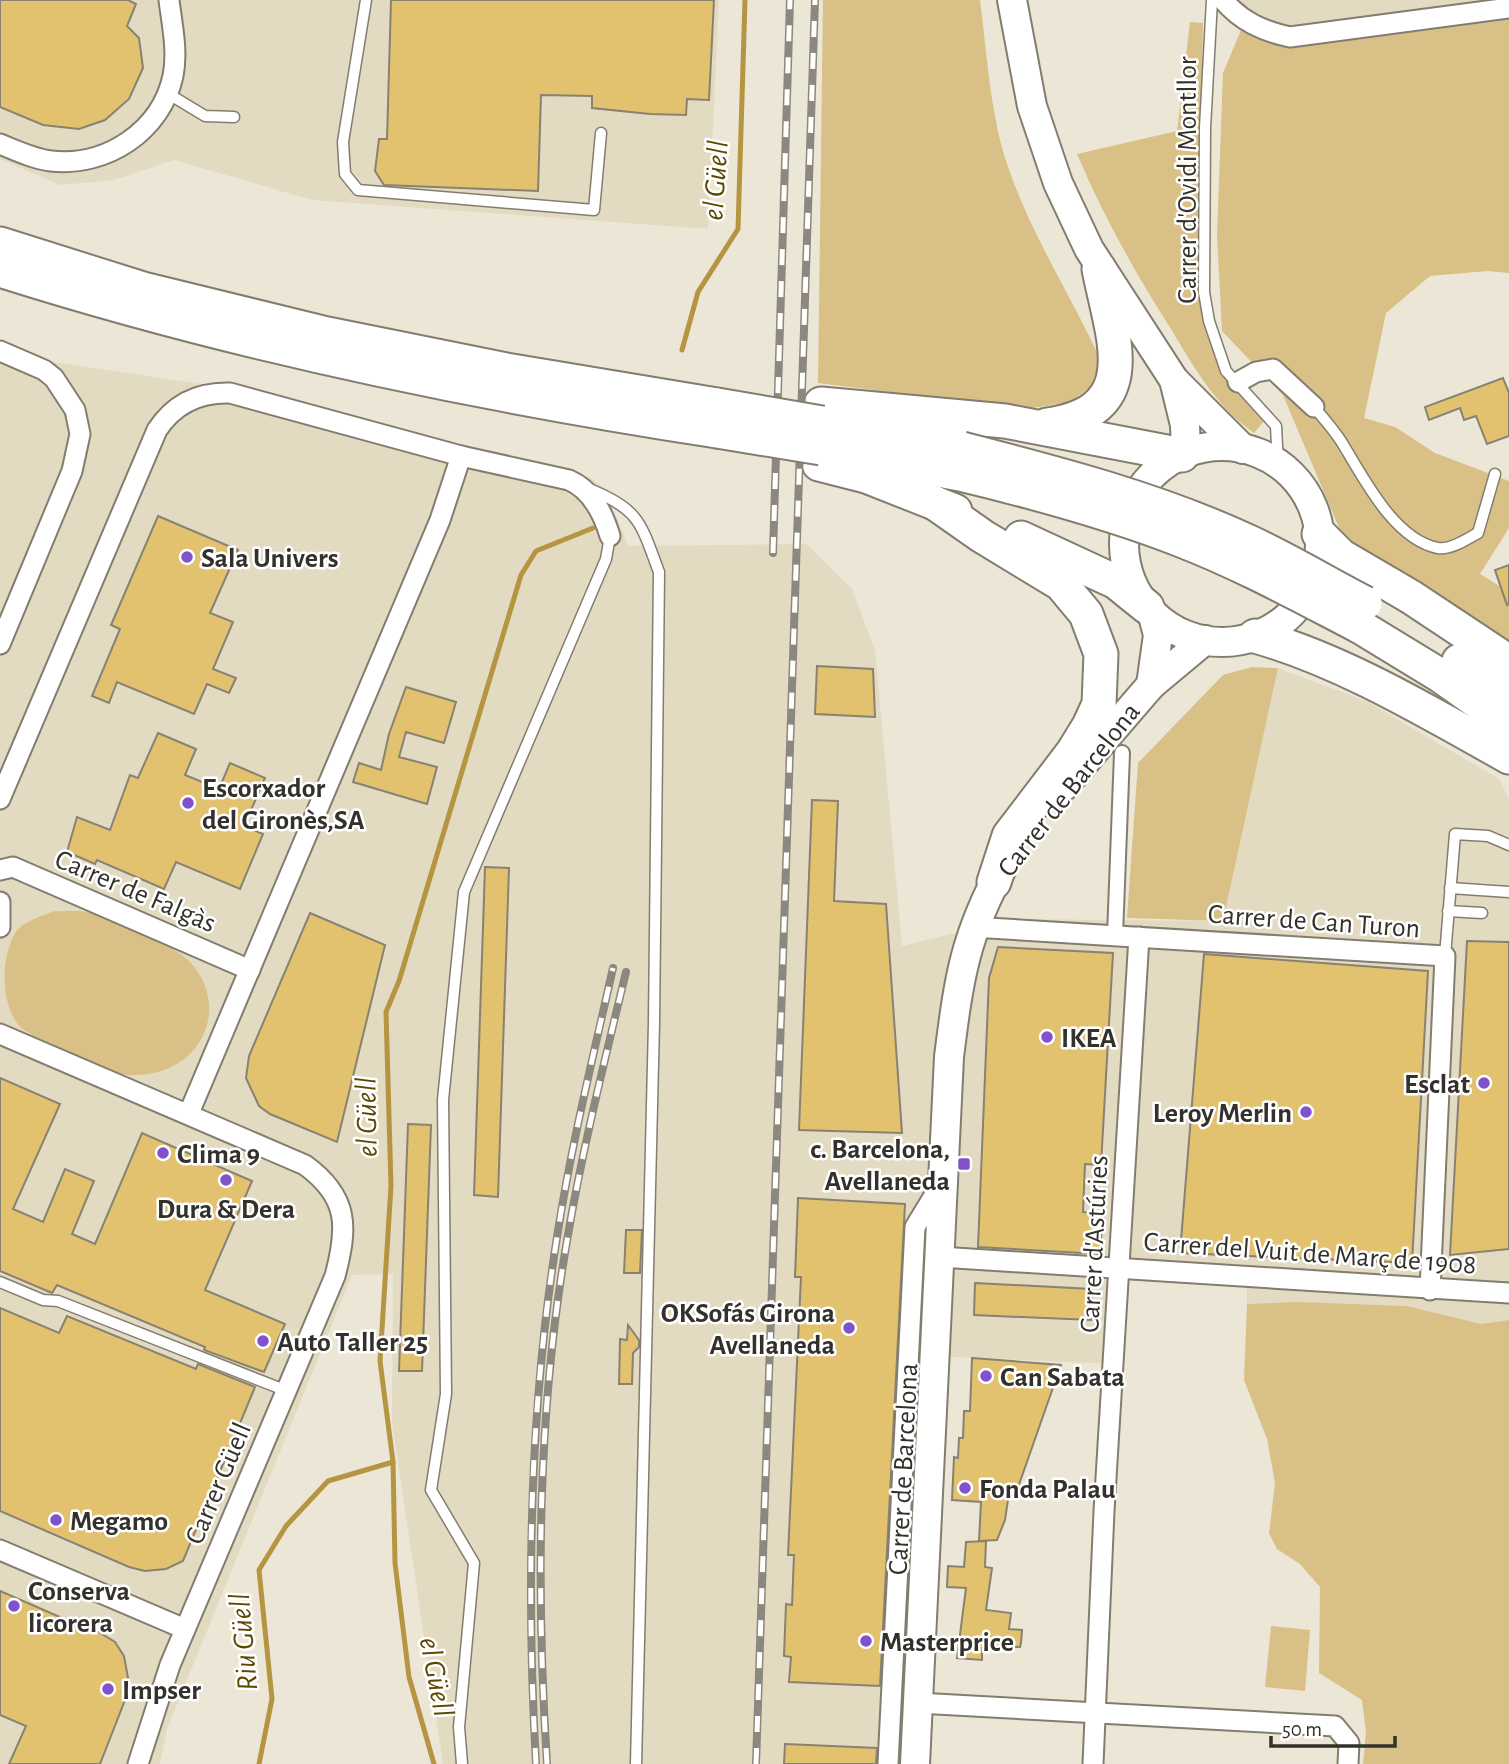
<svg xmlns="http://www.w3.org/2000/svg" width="1509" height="1764" viewBox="0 0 1509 1764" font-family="'Alegreya Sans',sans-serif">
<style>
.built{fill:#e3dac2}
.green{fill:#d8c086}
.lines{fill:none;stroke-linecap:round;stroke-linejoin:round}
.stream{stroke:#b59541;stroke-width:5}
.building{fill:#e2c26f;stroke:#888273;stroke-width:2}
.service-casing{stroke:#837d6f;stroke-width:13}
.pedestrian-casing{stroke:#837d6f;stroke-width:18}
.minor-casing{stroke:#837d6f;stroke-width:23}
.secondary-casing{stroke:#837d6f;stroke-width:32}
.trunk-casing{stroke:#837d6f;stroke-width:37}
.service{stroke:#fff;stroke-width:10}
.pedestrian{stroke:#fff;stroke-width:14}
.minor{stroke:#fff;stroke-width:19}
.secondary{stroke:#fff;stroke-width:28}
.trunk{stroke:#fff;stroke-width:33}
.rail-casing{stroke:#8c887d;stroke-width:8}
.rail{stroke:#fff;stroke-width:5;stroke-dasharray:16;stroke-linecap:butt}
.trunk-bridge-casing{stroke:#837d6f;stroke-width:37;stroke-linecap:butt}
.trunk-bridge{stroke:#fff;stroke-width:33}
.poi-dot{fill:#8152ca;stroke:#fff;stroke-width:2.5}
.labels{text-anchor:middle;stroke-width:5;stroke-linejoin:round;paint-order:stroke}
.street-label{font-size:28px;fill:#33312b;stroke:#fff}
.poi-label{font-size:28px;font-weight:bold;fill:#33312b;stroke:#fff;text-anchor:start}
.water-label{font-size:30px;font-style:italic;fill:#5e4802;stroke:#fff}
</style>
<rect width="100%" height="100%" fill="#ece6d6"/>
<g class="built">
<polygon points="0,0 719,0 708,229 312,200 174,160 114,180 60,185 0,159"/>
<polygon points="1213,0 1509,0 1286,45 1241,30"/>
<polygon points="0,345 33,359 242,390 587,476 605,488 628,546 807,544 852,589 875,650 902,946 1011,919 1223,921 1278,668 1368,702 1499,779 1509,800 1509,1320 1481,1324 1407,1306 1298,1302 1247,1304 1247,1275 1122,1267 1115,1364 929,1356 914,1764 443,1764 392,1423 393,1274 352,1275 167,1729 160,1764 0,1764"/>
</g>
<g class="green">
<path d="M 823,0 L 980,0 C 987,54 990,112 1007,164 C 1030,233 1072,297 1102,363 L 1096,383 L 1070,402 L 1026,409 L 818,383 Z"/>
<polygon points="1509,17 1509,273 1487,271 1430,276 1386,313 1364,418 1395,427 1435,453 1509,481 1509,528 1480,574 1509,592 1509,644 1456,606 1353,545 1340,530 1283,395 1222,331 1217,236 1223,73 1241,30 1286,45"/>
<path d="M 1190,22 L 1203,23 L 1198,287 L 1203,317 L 1225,376 L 1265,420 L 1254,433 C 1216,406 1195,369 1171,329 C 1135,273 1103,215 1077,154 L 1177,131 Z"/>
<polygon points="1252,667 1278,668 1223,921 1127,918 1138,763 1223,675"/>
<path d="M 55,911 C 65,912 77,910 87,912 C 109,917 177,946 191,963 C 229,1006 204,1066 148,1074 C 140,1075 129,1076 121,1074 C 102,1070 35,1039 20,1027 C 0,1004 0,956 17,930 C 27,920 42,916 55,911 Z"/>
<polygon points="1298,1302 1407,1306 1481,1324 1509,1320 1509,1764 1363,1764 1366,1732 1362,1700 1319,1673 1320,1587 1300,1564 1277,1549 1269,1533 1275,1483 1267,1439 1244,1380 1247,1304"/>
<polygon points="1271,1626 1310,1630 1305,1691 1265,1687"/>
</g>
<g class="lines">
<g class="stream">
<polyline points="682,350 698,292 738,229 745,0"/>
<polyline points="259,1764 272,1699 259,1570 286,1526 328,1481 393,1462"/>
<polyline points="434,1764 409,1677 395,1563 393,1462 380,1361 391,1186 386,1012 399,981 521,575 536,551 593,528"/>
</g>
</g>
<g class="building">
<polygon points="0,0 128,0 136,4 127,26 139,38 143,68 129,99 105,120 79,129 43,125 0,107"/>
<polygon points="391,0 714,0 709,100 687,99 686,115 650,114 592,108 592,96 541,95 538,191 384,185 375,171 379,139 387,139"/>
<polygon points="1503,378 1509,393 1509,436 1487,444 1476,416 1464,420 1460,408 1429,420 1425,407"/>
<polygon points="158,516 238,550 210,613 233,622 213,669 236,678 229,693 207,684 194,714 117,682 109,703 92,696 120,629 111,625"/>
<polygon points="1509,565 1509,604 1507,605 1495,570"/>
<polygon points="817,666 873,669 875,717 815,714"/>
<polygon points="406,687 456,702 444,743 406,732 399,757 437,767 427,804 353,782 359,763 381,770 389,734"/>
<polygon points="158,733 196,749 185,775 219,789 230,763 265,778 244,826 263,834 240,889 176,862 164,889 97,860 95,864 67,852 77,817 110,830 130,775 138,778"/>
<polygon points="812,800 838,801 834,901 886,904 902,1133 799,1130"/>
<polygon points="485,867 509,868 498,1197 474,1195"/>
<polygon points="310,913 385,945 337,1142 270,1114 259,1106 246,1078 249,1056"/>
<polygon points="1467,941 1509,942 1509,1249 1450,1255"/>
<polygon points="998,947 1113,953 1101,1165 1085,1164 1083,1212 1104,1213 1099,1254 978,1247 989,978"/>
<polygon points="1204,954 1428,971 1412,1263 1180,1253"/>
<polygon points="0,1078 60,1104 13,1209 43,1222 65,1169 94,1181 72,1234 95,1244 142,1133 252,1181 205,1290 285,1324 264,1372 204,1350 205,1347 57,1285 52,1293 0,1271"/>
<polygon points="408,1124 431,1125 422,1371 399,1371"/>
<polygon points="798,1198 905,1204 880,1686 789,1682 791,1657 784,1656 786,1604 792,1605 794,1555 788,1555 801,1277 795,1277"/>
<polygon points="626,1230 642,1230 640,1273 624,1273"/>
<polygon points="975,1283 1092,1289 1091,1320 974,1315"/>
<polygon points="0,1308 59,1333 67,1316 196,1369 198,1364 255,1387 183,1561 166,1569 145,1571 129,1567 0,1511"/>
<polygon points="628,1325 639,1340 639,1347 633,1353 632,1384 619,1384 620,1339 627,1340"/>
<polygon points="972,1358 1061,1365 1016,1493 1009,1493 1005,1520 997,1540 979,1541 981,1502 952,1500 954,1457 958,1458 959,1438 963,1438 964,1411 970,1411"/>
<polygon points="986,1541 985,1567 992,1568 986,1610 1011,1613 1009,1629 1022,1630 1021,1643 1020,1647 982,1648 982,1660 957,1658 966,1588 947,1587 948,1566 964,1567 966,1542"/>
<polygon points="0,1591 60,1617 58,1621 97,1631 115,1642 124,1656 128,1678 125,1700 100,1764 9,1764 26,1726 0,1715"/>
<polygon points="785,1744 877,1748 876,1764 784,1764"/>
</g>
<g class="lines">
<defs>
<g id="service">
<polyline points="366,0 343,142 345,174 358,190 594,210 601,133"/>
<polyline points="1212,0 1205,128 1204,292 1209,321 1226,371 1276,426 1278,465"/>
<polyline points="167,93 205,116 234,117"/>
<path d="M 1314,407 C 1324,419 1336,432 1344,446 C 1364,479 1395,540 1438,548 C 1451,550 1467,539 1478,533 L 1495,474"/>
<path d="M 589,489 C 640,509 641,524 659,572 L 654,1023 L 636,1764"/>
<polyline points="1450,888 1509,892"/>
<polyline points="1448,911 1482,913"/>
<polyline points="1445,956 1455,834 1488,836 1509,845"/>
<polyline points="0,1282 43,1300 58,1301 287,1391"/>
<polyline points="462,1764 459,1727 474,1563 431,1490 446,1394 443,1100 464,892 606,559 610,536"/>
</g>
<polyline id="pedestrian" points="1115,936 1122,753"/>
<g id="minor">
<path d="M 1223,0 C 1241,21 1262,31 1290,37 L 1509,8"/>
<path d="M 0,144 C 17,151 34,159 51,161 C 107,167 161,131 173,76 C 178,51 172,25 169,0"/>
<polyline points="0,351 44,370 54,378 75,410 80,434 72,471 0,644"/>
<polyline points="1238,382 1256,372 1273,369 1314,407"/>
<path d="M 0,799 L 157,430 C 174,404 199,392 230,393 L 461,456 L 569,480 C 592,490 603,513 610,536"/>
<polyline points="0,870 13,867 250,970"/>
<polyline points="0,902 0,927"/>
<polyline points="972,927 1445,956 1430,1290"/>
<path d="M 0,1034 L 305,1165 C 349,1197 348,1227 335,1276 L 170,1665 L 138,1764"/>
<polyline points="189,1113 440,520 461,456"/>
<polyline points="940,1257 1509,1293"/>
<polyline points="0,1550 185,1629"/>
<polyline points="918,1703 1335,1726 1349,1743 1348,1764"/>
<polyline points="888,1764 915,1227 940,1186"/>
<polyline points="1093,1764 1104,1511 1139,937"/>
</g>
<g id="secondary">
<polyline points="1012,0 1032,106 1058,183 1089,249 1174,380 1243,449"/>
<polyline points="1174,380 1185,425 1186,453"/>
<circle cx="1222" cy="544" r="98"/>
<polyline points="1151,685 1158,635 1152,612"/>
<polyline points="1064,786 1151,685 1205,640"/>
<path d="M 915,1764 L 949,1057 C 959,977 965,934 1005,863"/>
</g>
<g id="trunk">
<polyline points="0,244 143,289 327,334 506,370 717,405"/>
<path d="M 0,270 C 233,344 475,394 717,431"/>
<polyline points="821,404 1005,421 1182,455"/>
<polyline points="822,423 962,449"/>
<path d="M 1047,425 C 1146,411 1112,337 1099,269"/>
<polyline points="848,453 960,474"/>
<polyline points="819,464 866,476 955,511"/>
<polyline points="935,503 982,536 1061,584 1086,614 1101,654 1099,704 1089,726 1073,752 1009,836 994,882"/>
<polyline points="1319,534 1341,556 1411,597 1509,662"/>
<polyline points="1021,538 1116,582 1147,607"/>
<polyline points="1359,626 1441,676 1509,724"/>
<path d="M 1255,636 C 1342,660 1430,713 1509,757"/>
<polyline points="1459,661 1509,695"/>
</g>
</defs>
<use href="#service" class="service-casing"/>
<use href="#pedestrian" class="pedestrian-casing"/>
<use href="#minor" class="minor-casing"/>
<use href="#secondary" class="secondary-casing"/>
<use href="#trunk" class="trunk-casing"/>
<use href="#service" class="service"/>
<use href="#pedestrian" class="pedestrian"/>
<use href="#minor" class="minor"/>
<use href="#secondary" class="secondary"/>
<use href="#trunk" class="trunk"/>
<defs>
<g id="rail">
<polyline points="773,553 790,0"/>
<path d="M 536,1764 C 526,1587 529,1412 557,1237 C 571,1146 593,1057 613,968"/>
<path d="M 547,1764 C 536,1588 537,1410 568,1235 C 583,1147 605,1059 626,972"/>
<polyline points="756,1764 815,0"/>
</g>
</defs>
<use href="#rail" class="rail-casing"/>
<use href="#rail" class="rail"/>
<defs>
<g id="trunk-bridge">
<polyline points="717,405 822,423"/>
<polyline points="717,431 821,448"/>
<path d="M 962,449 C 1059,474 1156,499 1247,541 C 1287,559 1326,583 1365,603"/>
<path d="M 960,474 C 1035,492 1109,512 1181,540 C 1243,564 1301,596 1359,626"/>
</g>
</defs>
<use href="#trunk-bridge" class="trunk-bridge-casing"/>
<use href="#trunk-bridge" class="trunk-bridge"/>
</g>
<g class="poi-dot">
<circle cx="187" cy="557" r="7"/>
<circle cx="188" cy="803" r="7"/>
<circle cx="1047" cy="1037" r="7"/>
<circle cx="1484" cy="1083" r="7"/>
<circle cx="1306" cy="1112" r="7"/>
<circle cx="163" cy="1153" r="7"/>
<rect x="957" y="1157" width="14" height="14" rx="3.5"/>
<circle cx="226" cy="1180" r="7"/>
<circle cx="849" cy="1328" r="7"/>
<circle cx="263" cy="1341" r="7"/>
<circle cx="986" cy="1376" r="7"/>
<circle cx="965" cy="1488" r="7"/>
<circle cx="56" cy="1520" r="7"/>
<circle cx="14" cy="1606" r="7"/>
<circle cx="866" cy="1641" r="7"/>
<circle cx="108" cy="1689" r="7"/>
</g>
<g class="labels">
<g class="street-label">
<text transform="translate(1186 180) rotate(-90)" y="10">Carrer d'Ovidi Montllor</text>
<text transform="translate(1068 789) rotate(-52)" y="10">Carrer de Barcelona</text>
<text transform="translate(136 890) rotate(23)" y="10">Carrer de Falgàs</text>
<text transform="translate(1314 920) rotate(4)" y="10">Carrer de Can Turon</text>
<text transform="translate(1093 1244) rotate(-87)" y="10">Carrer d'Astúries</text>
<text transform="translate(1310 1252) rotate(4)" y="10">Carrer del Vuit de Març de 1908</text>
<text transform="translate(902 1469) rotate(-87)" y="10">Carrer de Barcelona</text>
<text transform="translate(217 1483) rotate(-67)" y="10">Carrer Güell</text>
</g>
<g class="poi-label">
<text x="201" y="567">Sala Univers</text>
<text x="202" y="797">Escorxador<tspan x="202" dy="32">del Gironès,SA</tspan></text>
<text x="1061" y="1047">IKEA</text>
<text x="1470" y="1093" text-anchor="end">Esclat</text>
<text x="1292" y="1122" text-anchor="end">Leroy Merlin</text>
<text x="950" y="1158" text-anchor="end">c. Barcelona,<tspan x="950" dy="32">Avellaneda</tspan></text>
<text x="177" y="1163">Clima 9</text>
<text x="226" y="1218" text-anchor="middle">Dura &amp; Dera</text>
<text x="835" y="1322" text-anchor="end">OKSofás Girona<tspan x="835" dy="32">Avellaneda</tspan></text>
<text x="277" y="1351">Auto Taller 25</text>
<text x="1000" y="1386">Can Sabata</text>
<text x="979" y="1498">Fonda Palau</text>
<text x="70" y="1530">Megamo</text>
<text x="28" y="1600">Conserva<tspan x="28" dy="32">licorera</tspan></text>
<text x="880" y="1651">Masterprice</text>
<text x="122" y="1699">Impser</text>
</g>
<g class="water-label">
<text transform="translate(715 180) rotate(-86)" y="10">el Güell</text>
<text transform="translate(366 1117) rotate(-91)" y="10">el Güell</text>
<text transform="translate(243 1642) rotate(-95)" y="10">Riu Güell</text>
<text transform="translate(437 1677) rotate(79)" y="10">el Güell</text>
</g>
</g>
<path d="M1271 1736v10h124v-10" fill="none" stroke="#33312b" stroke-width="3.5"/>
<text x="1282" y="1736" font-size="21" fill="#33312b" stroke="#ffffff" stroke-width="5" paint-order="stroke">50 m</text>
</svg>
